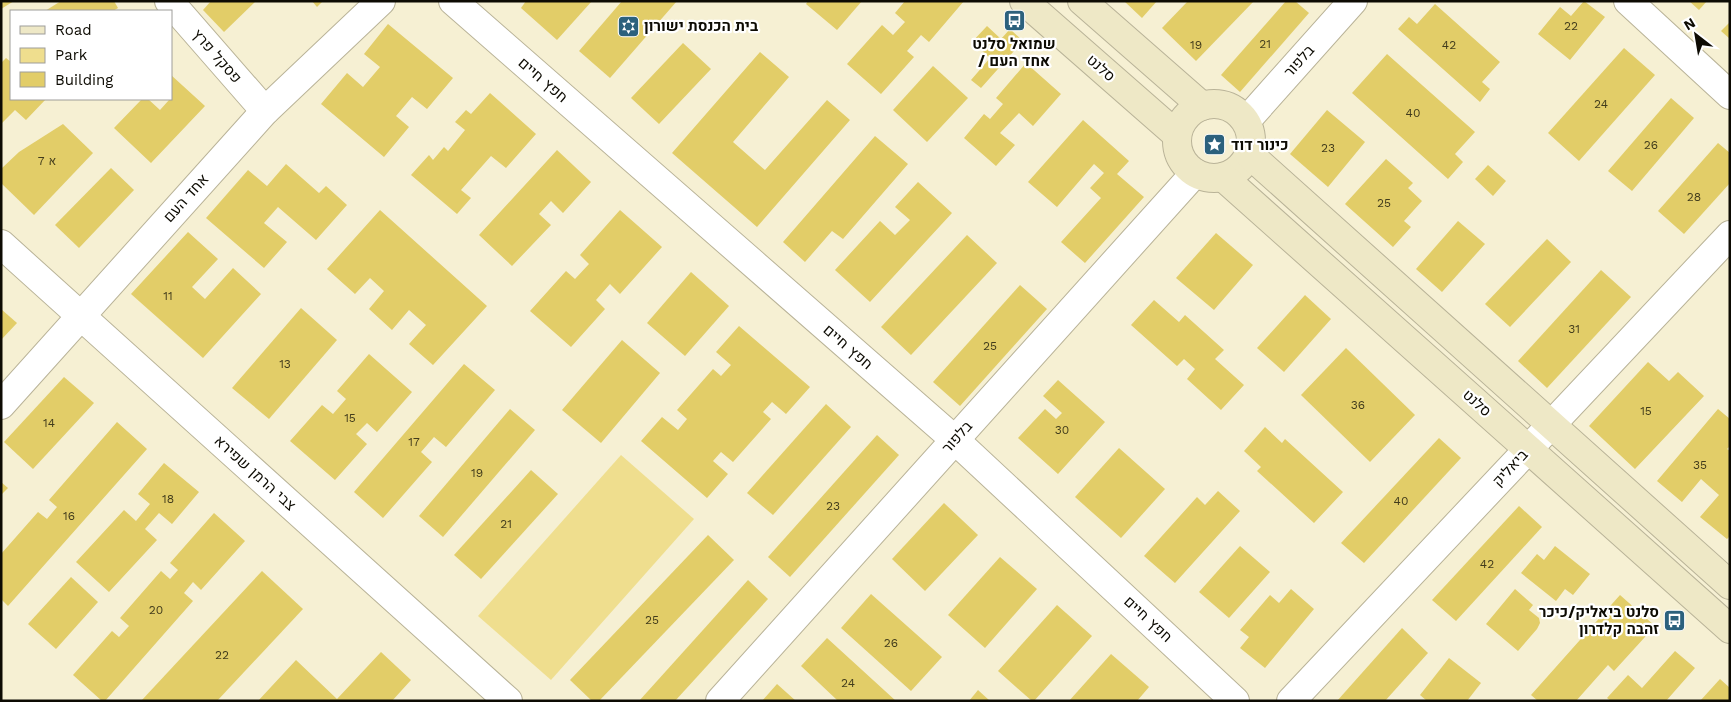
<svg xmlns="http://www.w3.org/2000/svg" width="1731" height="702" viewBox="0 0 1731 702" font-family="'Work Sans',Heebo,sans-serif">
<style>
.green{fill:#efde8e}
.building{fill:#e2cd68}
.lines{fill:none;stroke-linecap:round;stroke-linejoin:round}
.street-casing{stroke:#b9b398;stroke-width:30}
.secondary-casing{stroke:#b9b398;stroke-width:30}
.street{stroke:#fff;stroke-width:28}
.secondary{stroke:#eee8c6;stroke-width:28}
.labels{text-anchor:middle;stroke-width:4.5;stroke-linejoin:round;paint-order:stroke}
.number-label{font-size:12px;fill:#423c1c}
.poi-label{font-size:15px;font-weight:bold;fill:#0d0b03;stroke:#fff;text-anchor:start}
.street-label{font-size:15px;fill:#0d0b03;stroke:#fff}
</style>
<rect width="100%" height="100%" fill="#f6f0d3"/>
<polygon class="green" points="621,455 694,519 551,680 478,616"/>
<g class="building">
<polygon points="1,1 14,1 1,9"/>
<polygon points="61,1 114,1 118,8 113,11 45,11"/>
<polygon points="211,1 256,1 224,32 203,10"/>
<polygon points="312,1 323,1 317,7"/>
<polygon points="526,1 592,1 557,40 521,8"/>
<polygon points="622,1 677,1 610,78 579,51"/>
<polygon points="808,1 862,1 837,30 806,4"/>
<polygon points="905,1 964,1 929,42 921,35 907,51 914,57 881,94 847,64 882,25 893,35 905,22 895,13"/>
<polygon points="1124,1 1157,1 1142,18"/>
<polygon points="1188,1 1254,1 1196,61 1162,28"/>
<polygon points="1286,1 1295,1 1309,13 1240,92 1221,75"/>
<polygon points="1584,1 1605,17 1570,60 1538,34 1560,7 1571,16"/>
<polygon points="1689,1 1707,1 1699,10"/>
<polygon points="1435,4 1500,62 1482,82 1490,89 1480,102 1398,29 1409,17 1417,24"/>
<polygon points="1730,22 1730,39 1721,31"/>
<polygon points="388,24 453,78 427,109 412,97 396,116 409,127 384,157 321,104 347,73 363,87 380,67 364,54"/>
<polygon points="987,26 1001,39 1010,29 1023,41 981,88 971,80 990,58 972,42"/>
<polygon points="683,43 711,69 659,124 631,98"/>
<polygon points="1624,48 1655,75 1579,161 1548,133"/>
<polygon points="760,52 789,77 733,142 765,170 827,100 850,120 757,227 672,153"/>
<polygon points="1387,54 1475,132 1455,154 1463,162 1448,179 1352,93"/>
<polygon points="6,58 11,62 11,99 46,99 26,120 15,110 1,124 1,63"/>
<polygon points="1026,63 1061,94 1033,126 1019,113 1000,133 1015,145 996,166 964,138 984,114 990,119 1003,104 996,98"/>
<polygon points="933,66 968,98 927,142 893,110"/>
<polygon points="171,75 205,106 151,163 114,128 142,99 148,99 160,110 169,100 167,99 171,99"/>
<polygon points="490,93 536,134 506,168 491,156 461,190 471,198 457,214 411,175 429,155 433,160 444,147 448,151 465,130 455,122 466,110 471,114"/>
<polygon points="1671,98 1694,118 1632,191 1608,171"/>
<polygon points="1327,110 1365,142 1328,187 1290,154"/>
<polygon points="1083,120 1129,161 1117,174 1144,197 1085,263 1061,242 1101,198 1090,188 1104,173 1094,164 1057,207 1028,182"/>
<polygon points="63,124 93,153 34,215 1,183 1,169 19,152"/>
<polygon points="875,136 908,164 843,239 832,231 805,262 783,242"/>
<polygon points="1718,143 1730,153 1730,183 1684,234 1658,211"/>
<polygon points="557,150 591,182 563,213 551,201 539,214 551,225 512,266 479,235"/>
<polygon points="1386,159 1413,183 1408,188 1422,201 1404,221 1411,227 1393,247 1345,204"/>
<polygon points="286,164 319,193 326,186 347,205 316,240 278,207 264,223 287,242 264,268 206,218 248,170 267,186"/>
<polygon points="1488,165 1506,181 1493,196 1475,179"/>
<polygon points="111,168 134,190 79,248 55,225"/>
<polygon points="918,182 952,213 870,302 835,270 880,221 895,235 910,220 895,207"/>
<polygon points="380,210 487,306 433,365 409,344 426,325 409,310 392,330 369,309 384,291 370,278 355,294 327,269"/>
<polygon points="620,210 662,247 620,294 610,284 596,300 605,309 571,347 530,311 566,271 575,279 589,264 580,255"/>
<polygon points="1458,221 1485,244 1442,292 1416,269"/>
<polygon points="188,232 218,259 192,287 205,299 233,268 261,294 203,358 131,294"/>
<polygon points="1216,233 1253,265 1214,310 1176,278"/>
<polygon points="967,235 997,263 911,355 881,327"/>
<polygon points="1547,239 1571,262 1510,327 1485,304"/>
<polygon points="1601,270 1631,297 1547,388 1518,361"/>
<polygon points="691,272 729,306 685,356 647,323"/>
<polygon points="1020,285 1047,309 960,406 933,382"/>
<polygon points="1305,295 1331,319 1284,372 1257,348"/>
<polygon points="1154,300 1179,322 1185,315 1224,350 1215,359 1244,385 1221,410 1187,379 1195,369 1184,359 1177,366 1131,325"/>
<polygon points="301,308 337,340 269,419 232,388"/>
<polygon points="1,309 17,323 1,340"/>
<polygon points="739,326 810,387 786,414 772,402 763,412 771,419 733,462 721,452 713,461 728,474 707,498 641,441 662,417 678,430 687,419 677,410 713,369 721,376 731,365 716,352"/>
<polygon points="622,340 660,373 601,443 562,410"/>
<polygon points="1346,348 1415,415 1370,462 1301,395"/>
<polygon points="369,354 412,392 377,432 367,423 356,434 367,444 335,480 290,441 322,405 333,414 346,399 337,391"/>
<polygon points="1648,362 1669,381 1678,372 1704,396 1635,469 1589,426"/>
<polygon points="464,364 495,390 446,447 434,437 421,452 432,462 383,518 354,492"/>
<polygon points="64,377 94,403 33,469 4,442"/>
<polygon points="1058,380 1105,422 1058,474 1018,438 1045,409 1056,419 1062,413 1043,396"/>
<polygon points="826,404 851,427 773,515 747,493"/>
<polygon points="510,409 535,430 443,537 419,516"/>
<polygon points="1718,409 1730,419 1730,446 1727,449 1730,451 1730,536 1727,539 1700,517 1719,495 1701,479 1682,502 1657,481"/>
<polygon points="117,422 147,449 8,606 1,599 1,554 38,512 47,519 57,507 49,500"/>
<polygon points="1265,427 1282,443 1285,439 1343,492 1314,523 1257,471 1261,467 1244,451"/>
<polygon points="877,435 899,455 790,577 768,557"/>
<polygon points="1439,438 1461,458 1364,563 1341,543"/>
<polygon points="1119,448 1165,489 1121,538 1075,497"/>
<polygon points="164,463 199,492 172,524 159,513 145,529 157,540 109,592 76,562 124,510 136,521 150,504 138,494"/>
<polygon points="531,470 558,494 481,579 454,555"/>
<polygon points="1,482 8,488 1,495"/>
<polygon points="1218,491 1240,511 1175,583 1144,556 1197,497 1205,505"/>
<polygon points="944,503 978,535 925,591 892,559"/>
<polygon points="1519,506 1542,527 1456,621 1432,600"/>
<polygon points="214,513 245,541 201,590 193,582 184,593 193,601 105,701 102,701 73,675 112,631 119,637 129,626 120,618 161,571 170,579 178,570 170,563"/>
<polygon points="708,535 734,560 599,701 592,701 570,680"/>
<polygon points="1240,546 1270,572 1229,618 1199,592"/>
<polygon points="1555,546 1590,574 1573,595 1565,589 1556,601 1521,573 1537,554 1544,560"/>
<polygon points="1000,557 1037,589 985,648 948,615"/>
<polygon points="262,571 303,609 217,701 141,701"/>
<polygon points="71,577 98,602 56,649 28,624"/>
<polygon points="748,580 768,599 675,701 639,701"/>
<polygon points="1291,589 1314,609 1265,668 1240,648 1249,637 1240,630 1270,595 1279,603"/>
<polygon points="1515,589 1533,605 1529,610 1539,618 1540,623 1537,629 1518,651 1486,624"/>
<polygon points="871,594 942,657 911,691 841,628"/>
<polygon points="1620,595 1655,626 1614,671 1608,665 1576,701 1538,701 1531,695"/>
<polygon points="1057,605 1092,636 1034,701 1032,701 998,671"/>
<polygon points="1402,628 1428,653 1385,701 1337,701"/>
<polygon points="827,638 896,701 836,701 837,700 801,666"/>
<polygon points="1675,651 1695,668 1666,701 1611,701 1607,698 1628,675 1642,688"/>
<polygon points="381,652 411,680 392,701 258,701 296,660 337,699"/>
<polygon points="1111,654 1149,687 1137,701 1069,701"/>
<polygon points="1449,658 1481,683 1467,701 1427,701 1420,695"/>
<polygon points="1720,679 1730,688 1730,701 1700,701"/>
<polygon points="777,684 796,701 762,701"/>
<polygon points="978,690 990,701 969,701"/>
</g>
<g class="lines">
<defs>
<g id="street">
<polyline points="169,1 265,111"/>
<polyline points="453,1 955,440 1235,701"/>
<polyline points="1628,1 1730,95"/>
<polyline points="1246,121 1353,1"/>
<polyline points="1,244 508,701"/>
<polyline points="1,405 265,111 381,1"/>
<polyline points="720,701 1195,173"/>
<polyline points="1291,701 1730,235"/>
</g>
<g id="secondary">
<polyline points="1024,1 1177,135"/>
<polyline points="1082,1 1202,106"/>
<circle cx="1214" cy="141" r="37"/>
<polyline points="1249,154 1730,585"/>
<polyline points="1223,177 1730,629"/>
</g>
</defs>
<use href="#street" class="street-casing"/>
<use href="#secondary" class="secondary-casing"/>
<use href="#street" class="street"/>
<use href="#secondary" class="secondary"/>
</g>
<defs>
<symbol id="bus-square" viewBox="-11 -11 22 22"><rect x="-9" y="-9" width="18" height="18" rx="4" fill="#2c617d" stroke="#fff"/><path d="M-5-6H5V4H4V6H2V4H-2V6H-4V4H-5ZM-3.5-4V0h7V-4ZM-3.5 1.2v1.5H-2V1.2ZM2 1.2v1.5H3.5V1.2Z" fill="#fff"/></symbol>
<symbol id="synagogue-square" viewBox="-11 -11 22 22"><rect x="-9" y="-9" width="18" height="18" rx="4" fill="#2c617d" stroke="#fff"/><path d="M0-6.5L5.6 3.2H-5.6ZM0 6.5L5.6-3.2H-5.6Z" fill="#fff"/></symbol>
<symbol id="sight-square" viewBox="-11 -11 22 22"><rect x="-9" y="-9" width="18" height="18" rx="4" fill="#2c617d" stroke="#fff"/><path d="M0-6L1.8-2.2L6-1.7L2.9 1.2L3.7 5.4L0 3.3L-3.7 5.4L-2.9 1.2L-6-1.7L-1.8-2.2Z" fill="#fff"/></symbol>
</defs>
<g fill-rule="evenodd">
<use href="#bus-square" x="1002" y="8" width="25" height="25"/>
<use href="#synagogue-square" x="616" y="14" width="25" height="25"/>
<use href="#sight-square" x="1202" y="132" width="25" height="25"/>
<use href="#bus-square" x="1662" y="608" width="25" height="25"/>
</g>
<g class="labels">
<g class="number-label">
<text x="1571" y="30">22</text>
<text x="1265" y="48">21</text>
<text x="1196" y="49">19</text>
<text x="1449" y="49">42</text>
<text x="1601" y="108">24</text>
<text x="1413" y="117">40</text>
<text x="1651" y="149">26</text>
<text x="1328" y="152">23</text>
<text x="47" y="165">7 א</text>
<text x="1694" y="201">28</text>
<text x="1384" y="207">25</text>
<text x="168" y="300">11</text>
<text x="1574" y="333">31</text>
<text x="990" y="350">25</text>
<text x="285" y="368">13</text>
<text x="1358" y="409">36</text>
<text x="1646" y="415">15</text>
<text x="350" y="422">15</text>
<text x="49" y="427">14</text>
<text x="1062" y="434">30</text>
<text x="414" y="446">17</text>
<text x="1700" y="469">35</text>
<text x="477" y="477">19</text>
<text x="168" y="503">18</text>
<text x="1401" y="505">40</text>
<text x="833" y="510">23</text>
<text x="69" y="520">16</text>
<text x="506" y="528">21</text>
<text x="1487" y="568">42</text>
<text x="156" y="614">20</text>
<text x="652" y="624">25</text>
<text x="891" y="647">26</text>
<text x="222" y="659">22</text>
<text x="848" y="687">24</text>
</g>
<g class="poi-label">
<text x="644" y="31">בית הכנסת ישורון</text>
<text x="1014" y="49" text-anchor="middle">שמואל סלנט<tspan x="1014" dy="17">/ אחד העם</tspan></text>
<text x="1231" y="150">כינור דוד</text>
<text x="1659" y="617" text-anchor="end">סלנט ביאליק/כיכר<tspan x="1659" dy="17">זהבה קלדרון</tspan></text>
</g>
<g class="street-label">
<text transform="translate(217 56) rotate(49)" y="5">פסקל פרץ</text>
<text transform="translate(1299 61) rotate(-48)" y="5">בלפור</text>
<text transform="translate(1101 68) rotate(41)" y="5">סלנט</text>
<text transform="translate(543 80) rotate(41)" y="5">חפץ חיים</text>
<text transform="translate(186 198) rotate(-48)" y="5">אחד העם</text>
<text transform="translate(848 347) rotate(41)" y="5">חפץ חיים</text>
<text transform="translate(1477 403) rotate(42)" y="5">סלנט</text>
<text transform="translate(957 437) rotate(-48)" y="5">בלפור</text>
<text transform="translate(1510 468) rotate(-47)" y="5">ביאליק</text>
<text transform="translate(255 473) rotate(42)" y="5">צבי הרמן שפירא</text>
<text transform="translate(1148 619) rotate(43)" y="5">חפץ חיים</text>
</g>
</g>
<rect width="1731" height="702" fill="none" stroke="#0d0b03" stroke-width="5"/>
<rect x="10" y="10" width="162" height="90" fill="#ffffff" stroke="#9e9d9a"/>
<rect x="20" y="26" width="25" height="8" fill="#eee8c6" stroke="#9e9d9a"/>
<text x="55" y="35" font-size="15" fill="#0d0b03">Road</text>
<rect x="20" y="48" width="25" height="15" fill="#efde8e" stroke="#9e9d9a"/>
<text x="55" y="60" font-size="15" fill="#0d0b03">Park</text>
<rect x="20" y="72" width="25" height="15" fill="#e2cd68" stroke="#9e9d9a"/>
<text x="55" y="85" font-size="15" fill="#0d0b03">Building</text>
<g transform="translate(1696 35) rotate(329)" stroke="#ffffff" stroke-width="4" paint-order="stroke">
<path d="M0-4L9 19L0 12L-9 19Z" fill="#0d0b03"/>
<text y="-8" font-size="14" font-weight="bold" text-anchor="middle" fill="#0d0b03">N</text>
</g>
</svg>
